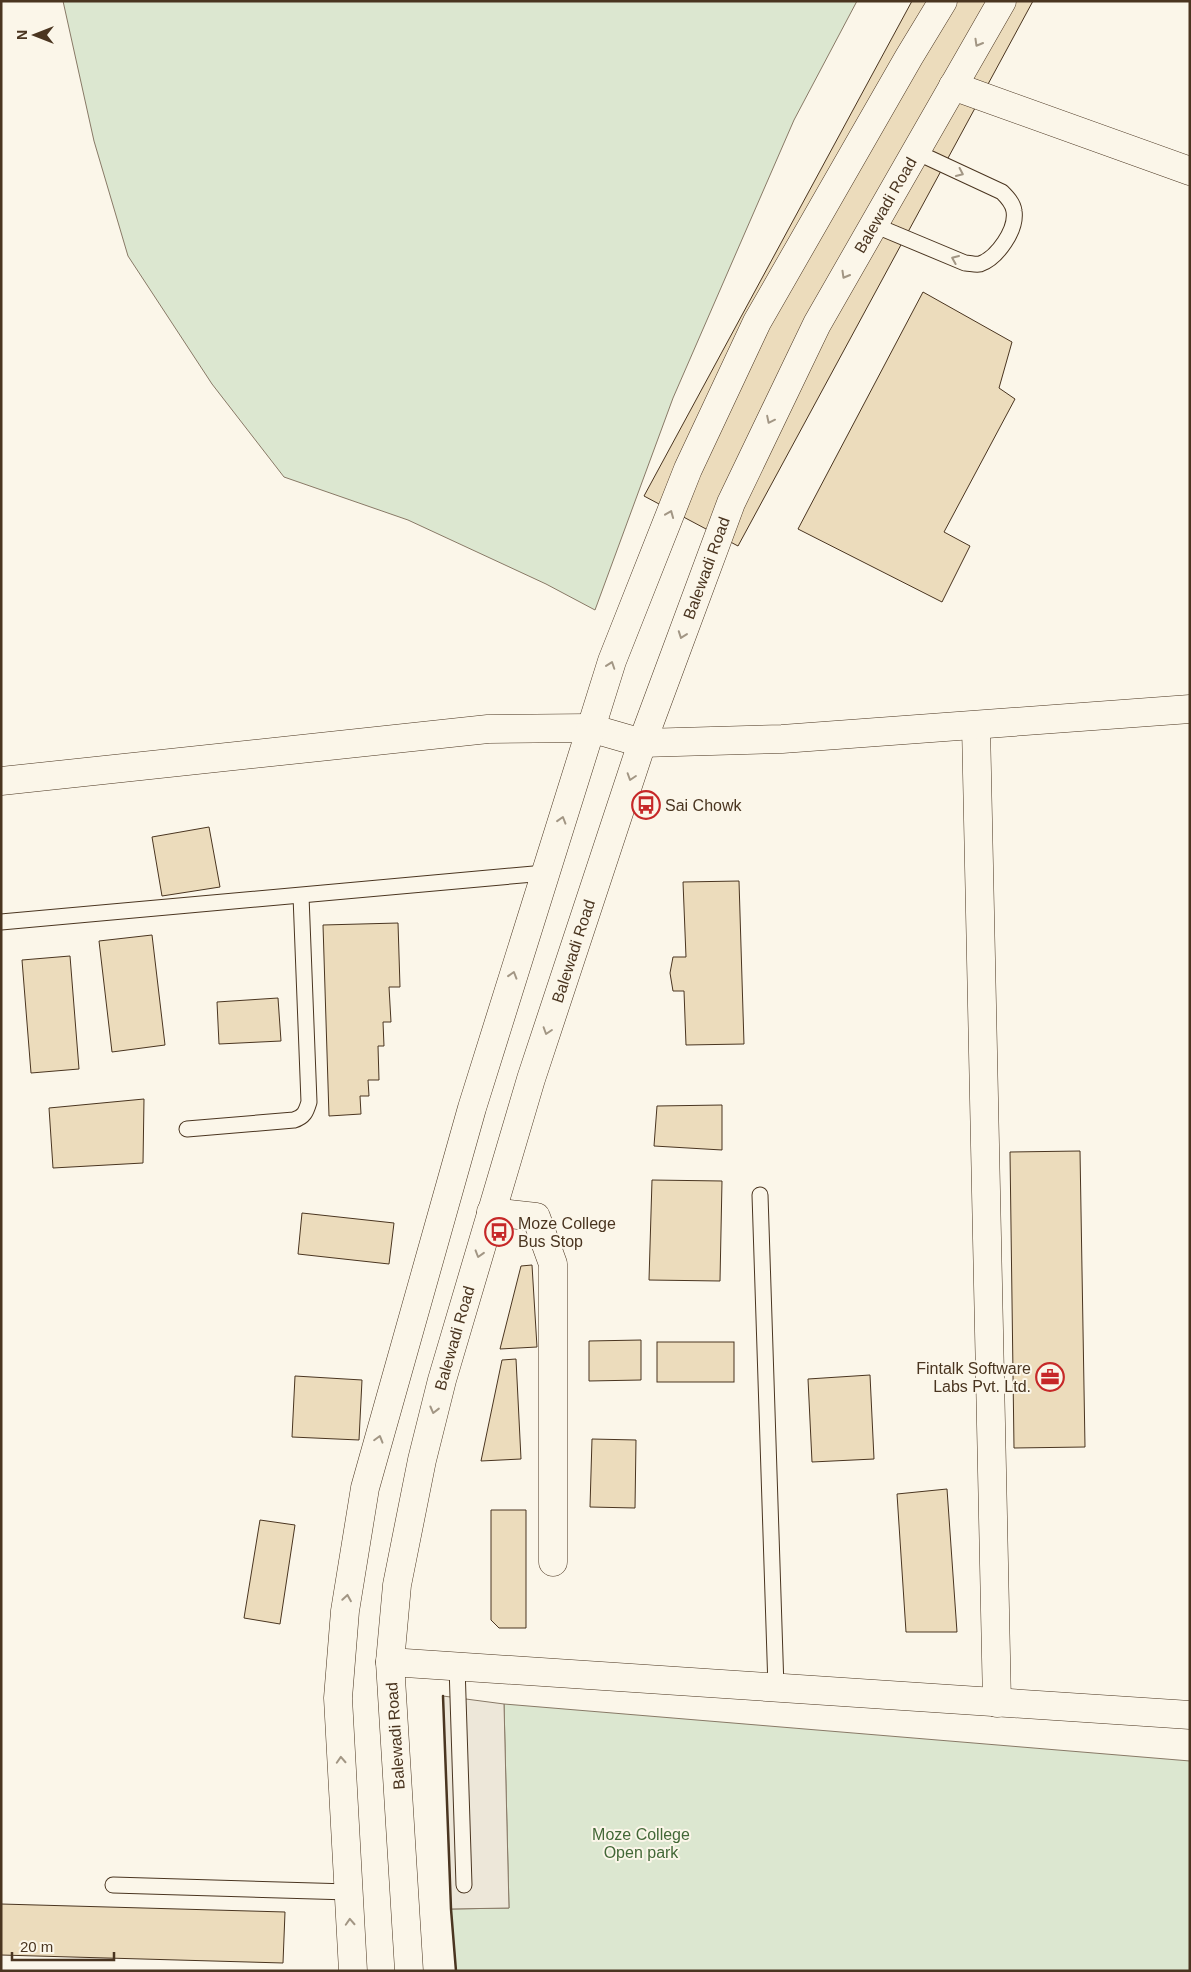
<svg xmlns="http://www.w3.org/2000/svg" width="1191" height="1972" viewBox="0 0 1191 1972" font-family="Helvetica,sans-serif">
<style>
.green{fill:#dce7d0;stroke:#887966}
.parking{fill:#ede7d9;stroke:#887966}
.building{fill:#ecdcbc;stroke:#4a3520}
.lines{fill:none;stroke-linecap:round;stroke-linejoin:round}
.service-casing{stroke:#4a3520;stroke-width:17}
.minor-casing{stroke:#4a3520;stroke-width:29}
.tertiary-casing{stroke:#4a3520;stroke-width:29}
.secondary-casing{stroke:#4a3520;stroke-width:29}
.service{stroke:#fbf6e9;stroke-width:15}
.minor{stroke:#fbf6e9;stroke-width:28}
.tertiary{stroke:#fbf6e9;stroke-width:28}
.secondary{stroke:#fbf6e9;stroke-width:28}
.wall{stroke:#4a3520;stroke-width:2.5}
.oneway{stroke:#a29684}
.labels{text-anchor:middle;stroke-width:4;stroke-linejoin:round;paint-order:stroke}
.street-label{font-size:16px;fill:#4a3520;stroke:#fbf6e9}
.poi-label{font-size:16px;fill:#4a3520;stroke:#fbf6e9;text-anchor:start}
.park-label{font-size:16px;fill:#436837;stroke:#fbf6e9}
</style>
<rect width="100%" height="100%" fill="#fbf6e9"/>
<g class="green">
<polygon points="63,1 857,1 794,120 673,398 595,610 546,584 408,520 284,477 212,384 128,256 94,141"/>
<polygon points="504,1704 1190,1761 1190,1971 456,1971 451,1909 509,1908"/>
</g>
<polygon class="parking" points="443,1696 504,1704 509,1908 451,1909"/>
<g class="building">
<polygon points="912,1 1033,1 738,546 644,496"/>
<polygon points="923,292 1012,342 999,388 1015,399 944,532 970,546 942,602 798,529"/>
<polygon points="209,827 220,887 162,896 152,837"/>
<polygon points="739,881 744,1044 686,1045 684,991 673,991 670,973 673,957 686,957 683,882"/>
<polygon points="398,923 400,987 389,987 391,1022 383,1022 384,1046 378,1046 379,1080 368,1080 369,1096 360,1096 361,1114 329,1116 323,925"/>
<polygon points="152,935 165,1045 112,1052 99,941"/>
<polygon points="70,956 79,1069 31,1073 22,960"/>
<polygon points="278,998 281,1041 219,1044 217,1002"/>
<polygon points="144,1099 143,1163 53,1168 49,1108"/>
<polygon points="722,1105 722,1150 654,1146 657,1106"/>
<polygon points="1080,1151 1085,1447 1014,1448 1010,1152"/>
<polygon points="652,1180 722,1181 720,1281 649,1280"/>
<polygon points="302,1213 394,1223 389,1264 298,1254"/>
<polygon points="532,1265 537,1347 500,1349 521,1266"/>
<polygon points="641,1340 641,1380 589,1381 589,1341"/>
<rect x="657" y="1342" width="77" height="40"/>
<polygon points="516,1359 521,1459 481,1461 502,1360"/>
<polygon points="870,1375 874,1459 812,1462 808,1379"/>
<polygon points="295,1376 362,1380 359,1440 292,1437"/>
<polygon points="592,1439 636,1440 635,1508 590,1507"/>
<polygon points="947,1489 957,1632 906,1632 897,1494"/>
<polygon points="491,1510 526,1510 526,1628 499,1628 491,1620"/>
<polygon points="260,1520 295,1525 280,1624 244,1618"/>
<polygon points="1,1904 285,1912 283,1963 1,1955"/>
</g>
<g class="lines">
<defs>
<g id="service">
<path d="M 874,225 L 965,263 C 970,263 975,265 980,264 C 997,258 1017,230 1014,211 C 1013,203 1007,197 1002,192 L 916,152"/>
<polyline points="1,922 545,873"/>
<path d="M 187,1129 L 294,1120 C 304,1117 306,1112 309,1102 L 301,896"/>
<polyline points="760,1195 776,1688"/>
<polyline points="457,1666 464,1885"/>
<polyline points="113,1885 349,1892"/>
</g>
<g id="minor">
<polyline points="953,86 1190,171"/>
<polyline points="976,726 997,1703"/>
<polyline points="491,1212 536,1217 553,1264 553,1562"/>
<polyline points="390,1662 1190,1715"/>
</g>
<polyline id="tertiary" points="1,781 488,729 590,728 642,743 782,739 1190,709"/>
<g id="secondary">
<polyline points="353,1971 338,1698 345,1611 365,1488 472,1108 612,661 688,469 757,322 909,57 943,1"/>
<polyline points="409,1971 390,1662 397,1585 422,1460 442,1380 531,1079 642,743 731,503 817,324 1002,1"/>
</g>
</defs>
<use href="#service" class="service-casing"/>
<use href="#minor" class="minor-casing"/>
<use href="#tertiary" class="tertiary-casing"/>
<use href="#secondary" class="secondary-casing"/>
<use href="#service" class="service"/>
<use href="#minor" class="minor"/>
<use href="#tertiary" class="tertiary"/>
<use href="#secondary" class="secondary"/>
<polyline class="wall" points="443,1696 451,1909 456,1971"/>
</g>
<defs><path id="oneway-chevron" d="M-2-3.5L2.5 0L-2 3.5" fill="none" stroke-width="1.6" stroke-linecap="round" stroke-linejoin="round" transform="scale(1.25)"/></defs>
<g class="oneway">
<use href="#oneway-chevron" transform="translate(978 43) rotate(120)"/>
<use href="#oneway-chevron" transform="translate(960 173) rotate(25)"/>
<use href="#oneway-chevron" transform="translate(955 259) rotate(-157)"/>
<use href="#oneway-chevron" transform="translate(845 275) rotate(120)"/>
<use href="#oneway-chevron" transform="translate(770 420) rotate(116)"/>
<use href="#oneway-chevron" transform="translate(670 514) rotate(-68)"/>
<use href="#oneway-chevron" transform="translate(682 635) rotate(110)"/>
<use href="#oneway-chevron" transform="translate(611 665) rotate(-71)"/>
<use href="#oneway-chevron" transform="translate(631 777) rotate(108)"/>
<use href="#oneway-chevron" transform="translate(562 820) rotate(-73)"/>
<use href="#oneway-chevron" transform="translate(513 975) rotate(-73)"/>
<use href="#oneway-chevron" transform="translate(547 1031) rotate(108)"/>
<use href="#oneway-chevron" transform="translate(479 1254) rotate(107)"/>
<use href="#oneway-chevron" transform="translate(434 1410) rotate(104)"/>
<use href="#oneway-chevron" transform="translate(379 1439) rotate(-74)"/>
<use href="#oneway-chevron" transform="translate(347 1598) rotate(-81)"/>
<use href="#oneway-chevron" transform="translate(341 1760) rotate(-93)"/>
<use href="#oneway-chevron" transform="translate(350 1922) rotate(-93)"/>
</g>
<defs>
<symbol id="bus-ring" viewBox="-11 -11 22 22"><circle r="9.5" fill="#fbf6e9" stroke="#c62828" stroke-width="1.5"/><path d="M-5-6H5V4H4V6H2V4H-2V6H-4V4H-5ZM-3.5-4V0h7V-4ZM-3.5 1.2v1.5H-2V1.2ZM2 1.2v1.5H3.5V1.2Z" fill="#c62828"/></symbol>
<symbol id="office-ring" viewBox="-11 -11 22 22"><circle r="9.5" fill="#fbf6e9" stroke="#c62828" stroke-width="1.5"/><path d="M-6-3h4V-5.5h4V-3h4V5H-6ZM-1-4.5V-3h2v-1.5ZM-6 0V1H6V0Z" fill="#c62828"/></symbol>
</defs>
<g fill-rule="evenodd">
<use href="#bus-ring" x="630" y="789" width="32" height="32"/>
<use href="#bus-ring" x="483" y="1216" width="32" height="32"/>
<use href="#office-ring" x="1034" y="1361" width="32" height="32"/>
</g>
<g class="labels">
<g class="street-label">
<text transform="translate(885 205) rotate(-60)" y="6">Balewadi Road</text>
<text transform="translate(706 568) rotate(-70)" y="6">Balewadi Road</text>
<text transform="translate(573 951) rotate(-72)" y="6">Balewadi Road</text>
<text transform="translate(454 1338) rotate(-74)" y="6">Balewadi Road</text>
<text transform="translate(395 1736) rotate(-94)" y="6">Balewadi Road</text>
</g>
<g class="poi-label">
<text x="665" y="811">Sai Chowk</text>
<text x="518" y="1229">Moze College<tspan x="518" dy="18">Bus Stop</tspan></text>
<text x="1031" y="1374" text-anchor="end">Fintalk Software<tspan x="1031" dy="18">Labs Pvt. Ltd.</tspan></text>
</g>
<g class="park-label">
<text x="641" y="1840">Moze College<tspan x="641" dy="18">Open park</tspan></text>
</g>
</g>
<rect width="1191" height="1972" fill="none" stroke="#4a3520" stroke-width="5"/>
<g transform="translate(35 35) rotate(270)" stroke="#fbf6e9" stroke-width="4" paint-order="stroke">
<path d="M0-4L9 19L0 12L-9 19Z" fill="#4a3520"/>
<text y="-8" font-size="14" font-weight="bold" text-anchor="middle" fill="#4a3520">N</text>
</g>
<path d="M12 1952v8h102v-8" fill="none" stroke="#4a3520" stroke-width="2.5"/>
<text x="20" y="1952" font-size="15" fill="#4a3520" stroke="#fbf6e9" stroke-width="4" paint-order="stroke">20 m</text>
</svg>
